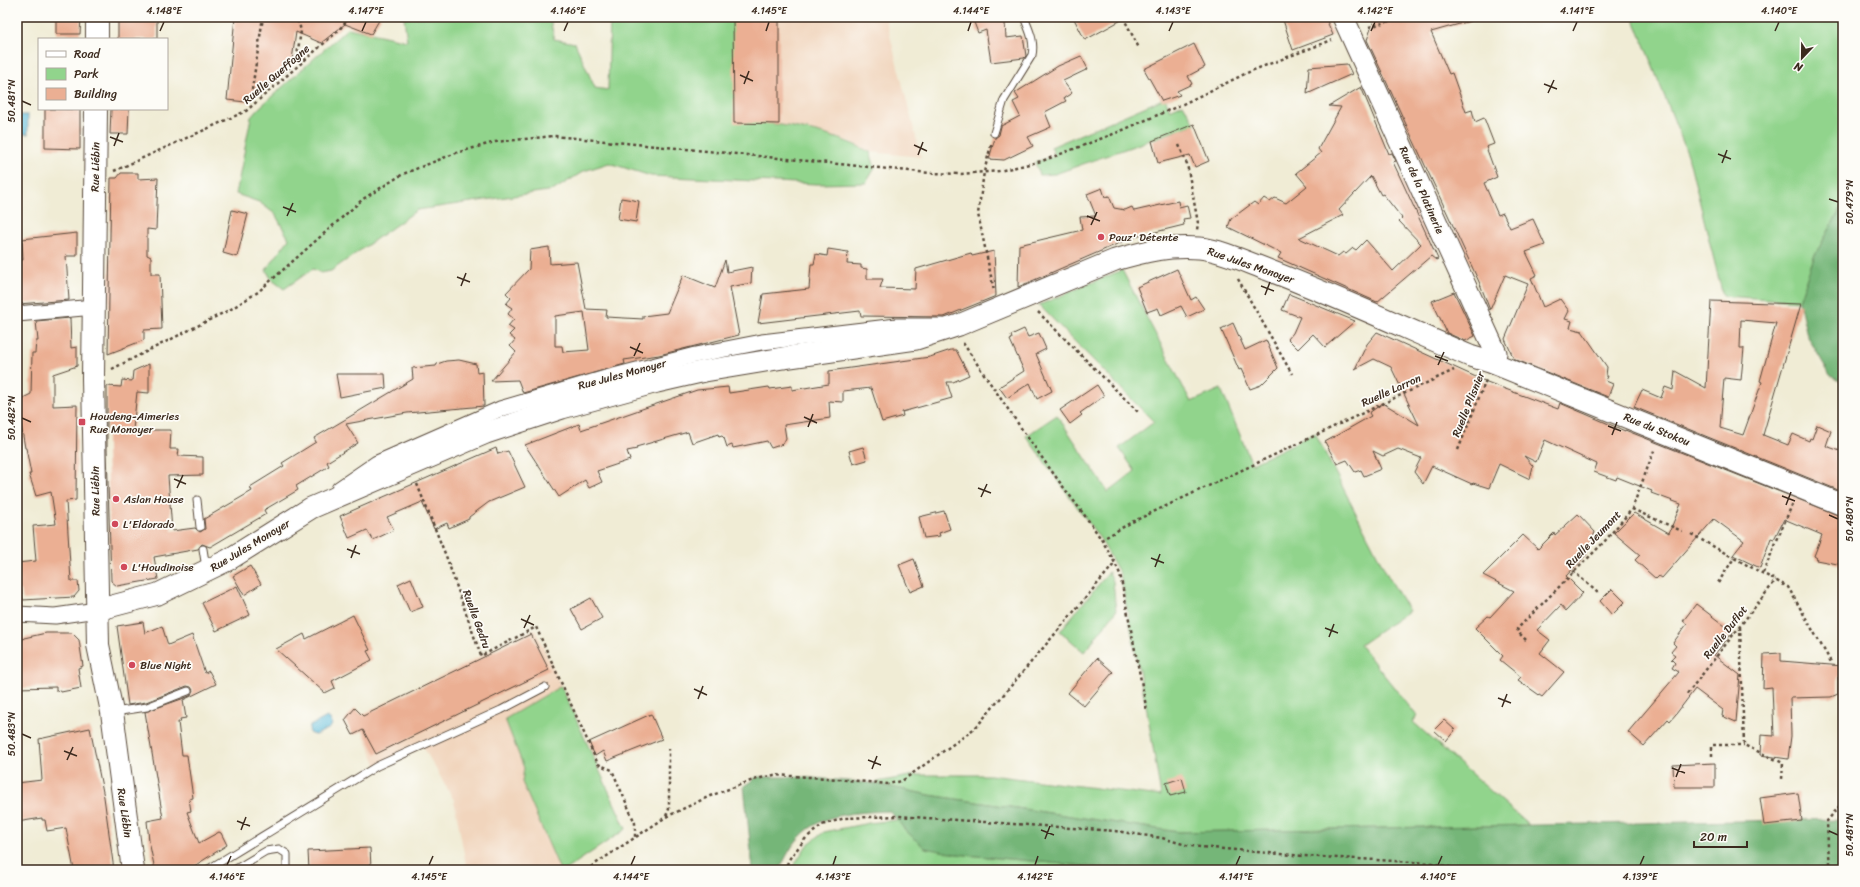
<svg xmlns="http://www.w3.org/2000/svg" width="1860" height="887" viewBox="0 0 1860 887" font-family="Sriracha,sans-serif">
<style>
.built{fill:#f1d5bd}
.green{fill:#91d48c;stroke:#667f55}
.forest{fill:#74b678;stroke:#58704b}
.water{fill:#5ebddc;stroke:#4c747d}
.building{fill:#ebaf93;fill-rule:evenodd}
.lines{fill:none;stroke-linecap:round;stroke-linejoin:round}
.lane-casing{stroke:#564739;stroke-width:9}
.street-casing{stroke:#564739;stroke-width:17}
.secondary-casing{stroke:#564739;stroke-width:23}
.primary-casing{stroke:#564739;stroke-width:24}
.path{stroke:#564739;stroke-width:2.5;stroke-dasharray:3 3;stroke-linecap:butt}
.lane{stroke:#fff;stroke-width:7}
.street{stroke:#fff;stroke-width:15}
.secondary{stroke:#fff;stroke-width:21}
.primary{stroke:#fff;stroke-width:22}
.ticks{fill:none;stroke:#3b2a1e;stroke-width:1.5}
.poi-dot{fill:#d1495b;stroke:#fdfcf7;stroke-width:1.5}
.labels{text-anchor:middle;stroke-width:3.5;stroke-linejoin:round;paint-order:stroke}
.street-label{font-size:11px;fill:#3b2a1e;stroke:#fdfcf7}
.poi-label{font-size:11px;fill:#3b2a1e;stroke:#fdfcf7;text-anchor:start}
.neatline{fill:none;stroke:#3b2a1e;stroke-width:1.5}
.ticks-label{font-size:10px;text-anchor:middle;fill:#3b2a1e}
</style>
<rect width="100%" height="100%" fill="#fdfcf7"/>
<filter id="ink" filterUnits="userSpaceOnUse"><feTurbulence type="fractalNoise" baseFrequency=".025" numOctaves="2"/><feDisplacementMap in="SourceGraphic" scale="8" xChannelSelector="R" yChannelSelector="G"/><feConvolveMatrix kernelMatrix="1 2 1 2 8 2 1 2 1" color-interpolation-filters="sRGB"/></filter>
<filter id="wash" filterUnits="userSpaceOnUse"><feTurbulence type="fractalNoise" baseFrequency=".012" numOctaves="4" result="noise"/><feDisplacementMap in="SourceGraphic" scale="16" xChannelSelector="R" yChannelSelector="G"/><feGaussianBlur stdDeviation="0.9" result="paint"/><feColorMatrix in="noise" values="0 0 0 0 0 0 0 0 0 0 0 0 0 0 0 0 0 1.4 0 .05"/><feComposite in="paint" operator="in"/></filter>
<g filter="url(#wash)">
<rect width="100%" height="100%" fill="#f0ecd5"/>
<g class="built">
<polygon points="739,17 895,17 886,20 921,157 870,152 849,141 738,120"/>
<polygon points="535,629 561,686 505,719 524,768 522,782 560,870 467,870 454,800 422,745 377,766 354,712 362,714"/>
</g>
<g class="green">
<path d="M 404,17 L 550,17 L 554,39 L 575,43 L 595,88 L 608,90 L 610,17 L 739,17 L 738,120 C 784,124 829,131 870,152 L 875,168 L 866,183 L 817,184 L 651,176 L 609,163 L 584,171 L 554,190 L 417,210 L 331,271 L 321,273 L 313,269 L 284,289 L 272,280 L 266,270 L 289,239 L 275,214 L 259,202 L 236,194 L 251,117 L 259,108 L 348,28 L 407,41 Z"/>
<polygon points="1633,17 1843,17 1843,205 1814,257 1799,301 1723,296 1688,155"/>
<polygon points="1165,98 1170,110 1183,104 1195,124 1055,174 1040,175 1035,162 1055,156 1051,147"/>
<polygon points="1122,270 1191,402 1221,389 1252,464 1315,433 1388,576 1409,611 1360,645 1417,716 1413,722 1529,825 1178,832 929,795 872,783 915,775 990,775 1161,796 1147,711 1120,574 1101,540 1026,436 1057,415 1108,492 1135,471 1119,448 1154,422 1039,305"/>
<polygon points="1109,572 1113,581 1116,611 1084,652 1060,631"/>
<polygon points="561,686 626,829 565,870 560,870 522,782 524,768 505,719"/>
<polygon points="897,820 906,831 956,854 1128,870 791,870 807,845 824,832 869,823"/>
</g>
<g class="forest">
<polygon points="1843,205 1843,383 1830,375 1807,335 1799,301 1814,257"/>
<path d="M 757,777 L 800,777 L 872,783 L 929,795 L 1178,832 L 1843,819 L 1843,817 L 1843,870 L 1128,870 L 956,854 L 925,848 L 906,831 L 890,811 C 837,813 802,815 780,870 L 753,870 L 744,786 Z"/>
</g>
<g class="water">
<rect x="18" y="115" width="10" height="19"/>
<polygon points="327,717 330,719 332,724 330,728 315,735 311,734 309,730 310,726"/>
</g>
<g id="blocks">
<g class="building">
<polygon points="56,17 81,17 80,34 56,34"/>
<rect x="118" y="17" width="39" height="22"/>
<polygon points="235,17 381,17 371,34 345,24 321,43 296,32 291,67 246,102 227,100"/>
<polygon points="733,17 777,17 776,21 779,21 779,124 734,123"/>
<polygon points="972,17 1017,17 1017,19 1005,23 1006,38 1023,36 1026,56 1024,58 991,62 986,30 978,33"/>
<polygon points="1073,17 1127,17 1085,40"/>
<polygon points="1282,17 1325,17 1333,35 1293,50"/>
<polygon points="1375,17 1470,17 1470,21 1431,32 1449,74 1452,73 1466,112 1472,110 1475,122 1484,118 1494,144 1486,147 1497,177 1484,183 1498,215 1503,213 1510,228 1533,219 1545,245 1526,252 1537,275 1531,278 1543,307 1560,299 1569,311 1565,319 1572,321 1570,328 1582,331 1607,367 1606,376 1608,376 1606,381 1613,384 1608,397 1514,359 1505,339 1528,284 1505,275 1490,310 1480,284 1367,40"/>
<polygon points="1194,44 1205,67 1188,76 1192,84 1177,91 1180,95 1162,101 1144,69"/>
<polygon points="1081,56 1088,69 1063,81 1072,93 1064,98 1066,101 1045,112 1051,127 1028,137 1033,146 1004,160 989,159 995,138 999,135 1001,126 1020,116 1013,102 1019,99 1015,93 1058,66"/>
<polygon points="1347,64 1352,74 1307,94 1309,67"/>
<path d="M 1361,87 L 1389,154 L 1392,153 L 1396,161 L 1393,162 L 1438,259 L 1436,260 L 1431,256 L 1377,302 L 1278,258 L 1281,253 L 1228,227 L 1231,219 L 1254,202 L 1258,205 L 1264,198 L 1270,202 L 1275,198 L 1286,203 L 1307,186 L 1296,173 L 1321,153 L 1318,149 L 1341,107 L 1329,106 ZM 1371,176 L 1381,195 L 1383,194 L 1402,218 L 1399,221 L 1421,244 L 1393,271 L 1366,240 L 1356,250 L 1353,248 L 1346,254 L 1343,252 L 1338,256 L 1299,238 L 1343,215 L 1339,210 Z"/>
<polygon points="45,109 80,109 80,149 45,148"/>
<polygon points="111,109 129,109 128,134 110,134"/>
<polygon points="1194,124 1209,161 1195,167 1190,155 1158,163 1152,141"/>
<polygon points="121,173 138,173 138,179 158,178 156,230 147,229 147,255 151,257 151,274 160,274 162,329 144,330 144,340 108,354 111,178 117,178"/>
<polygon points="1102,188 1105,197 1109,196 1114,208 1125,210 1132,207 1134,211 1178,201 1179,207 1187,205 1190,218 1183,219 1184,225 1131,238 1018,287 1019,245 1082,230 1080,217 1096,216 1087,194"/>
<polygon points="621,198 639,201 636,222 618,219"/>
<polygon points="232,210 248,214 237,257 223,253"/>
<polygon points="77,233 77,256 66,256 69,300 18,304 18,260 23,260 22,239"/>
<path d="M 549,247 L 550,264 L 577,262 L 586,309 L 607,310 L 606,317 L 643,319 L 643,316 L 667,313 L 683,275 L 715,288 L 725,260 L 727,272 L 752,267 L 751,283 L 730,287 L 739,335 L 659,355 L 624,360 L 625,364 L 523,393 L 518,380 L 491,381 L 516,352 L 510,346 L 515,340 L 509,335 L 514,330 L 508,326 L 514,319 L 508,314 L 512,308 L 506,304 L 511,298 L 506,293 L 529,269 L 530,250 ZM 584,312 L 589,350 L 563,352 L 562,346 L 555,346 L 555,316 Z"/>
<polygon points="828,249 848,252 847,264 861,265 861,268 867,269 867,279 883,279 880,288 915,289 916,269 971,253 972,256 994,251 996,296 944,317 861,316 860,311 758,323 763,294 809,289 811,264 814,264 816,254 827,256"/>
<polygon points="1177,269 1191,300 1196,297 1204,309 1187,317 1181,306 1161,315 1158,308 1147,312 1137,287"/>
<polygon points="1454,292 1475,336 1465,341 1447,333 1432,301"/>
<polygon points="1289,294 1306,301 1355,321 1325,347 1313,334 1298,349 1288,339 1293,333 1300,317 1282,310"/>
<path d="M 1711,301 L 1801,304 L 1763,435 L 1788,445 L 1793,434 L 1809,441 L 1810,438 L 1812,439 L 1817,425 L 1831,431 L 1826,446 L 1843,452 L 1843,492 L 1634,407 L 1642,390 L 1661,398 L 1665,387 L 1673,390 L 1675,371 L 1706,388 ZM 1741,320 L 1776,323 L 1760,381 L 1762,382 L 1743,435 L 1720,428 L 1724,378 L 1741,380 L 1744,348 L 1740,348 Z"/>
<polygon points="70,318 71,348 77,347 77,366 53,374 53,406 77,405 76,500 66,501 71,581 78,581 79,591 74,597 23,600 21,590 17,591 17,563 36,561 33,526 56,524 51,492 36,496 29,474 31,474 26,448 25,448 17,401 31,394 32,353 35,353 36,341 38,341 36,321"/>
<polygon points="1233,323 1245,350 1266,340 1278,368 1261,385 1250,389 1241,369 1239,370 1221,329"/>
<polygon points="1024,329 1028,337 1039,333 1046,349 1036,354 1052,391 1037,399 1030,383 1007,398 999,387 1024,371 1010,340 1012,339 1011,335"/>
<polygon points="1377,332 1487,382 1558,409 1560,403 1625,431 1625,430 1843,517 1843,565 1816,560 1817,558 1814,556 1822,535 1784,519 1774,539 1771,538 1760,568 1733,555 1744,541 1714,519 1662,578 1659,576 1656,579 1635,560 1640,555 1614,533 1634,513 1669,533 1681,504 1651,493 1652,491 1617,477 1616,480 1594,472 1597,464 1545,440 1536,462 1524,456 1533,466 1530,479 1499,464 1489,488 1473,483 1472,484 1432,466 1423,484 1414,472 1421,458 1398,449 1383,456 1373,451 1381,469 1364,476 1361,470 1355,472 1347,460 1337,464 1325,442 1371,416 1369,413 1383,403 1419,425 1391,367 1374,359 1355,369 1367,344"/>
<polygon points="951,350 956,350 969,375 953,382 947,382 952,398 902,412 903,416 882,422 871,388 843,391 843,402 829,401 830,418 784,425 786,438 783,444 771,448 767,441 733,448 732,445 727,447 724,438 722,436 719,437 718,434 692,443 688,432 636,447 637,449 627,451 630,460 597,471 602,482 589,488 585,480 559,497 525,445 579,424 581,430 697,390 728,387 729,393 769,387 770,389 792,386 792,390 829,384 829,371 930,357"/>
<polygon points="459,360 476,364 477,373 483,372 484,406 407,413 346,424 358,443 327,462 329,466 296,486 298,490 264,510 266,514 210,547 202,544 198,549 154,557 158,579 117,586 111,581 107,449 107,386 121,387 122,380 132,381 133,371 149,364 149,393 137,392 133,430 171,430 170,449 179,449 178,456 203,457 203,475 168,476 172,531 195,528 200,532 205,529 204,519 252,491 250,487 284,466 282,463 316,442 314,438 413,379 412,368 436,366 437,364 446,361"/>
<polygon points="336,374 385,374 386,388 340,397"/>
<polygon points="1097,385 1104,396 1080,413 1082,415 1070,424 1060,410"/>
<polygon points="863,447 867,460 853,464 849,451"/>
<polygon points="496,448 498,454 508,451 525,487 489,502 469,517 469,519 449,528 447,523 434,529 422,502 387,517 394,530 373,540 367,530 349,538 340,516"/>
<polygon points="944,511 950,529 939,533 940,536 924,538 919,517"/>
<polygon points="1578,514 1595,532 1586,555 1566,576 1583,593 1566,611 1561,605 1537,630 1550,640 1540,653 1564,672 1542,697 1518,680 1521,677 1500,660 1503,656 1475,628 1488,616 1490,617 1514,591 1483,575 1523,535 1538,549 1554,533 1555,535"/>
<polygon points="914,559 924,586 910,592 899,565"/>
<polygon points="250,566 261,584 244,595 233,576"/>
<polygon points="411,578 423,607 410,612 398,584"/>
<polygon points="237,586 250,615 216,631 202,603"/>
<polygon points="1612,589 1625,602 1612,615 1600,601"/>
<polygon points="591,598 602,618 582,629 571,609"/>
<polygon points="1696,604 1733,632 1714,655 1740,675 1736,722 1722,716 1723,710 1695,689 1676,714 1670,721 1668,719 1644,746 1628,732 1679,672 1672,668 1675,663 1671,659 1675,655 1671,652 1676,646 1673,643 1687,624 1683,621"/>
<polygon points="353,615 370,650 367,651 372,660 332,681 335,688 325,693 276,649 304,634 306,639"/>
<polygon points="143,622 145,633 162,626 168,645 192,635 205,673 209,671 216,684 183,700 186,718 180,719 181,722 178,722 182,755 187,755 193,798 189,799 191,811 187,812 199,843 219,832 221,833 227,845 188,870 155,870 149,841 147,821 163,818 145,712 190,696 193,690 191,687 187,686 146,702 128,705 117,626"/>
<polygon points="46,633 72,633 79,640 83,666 78,668 81,688 61,692 60,690 56,691 56,687 17,688 17,646 24,638"/>
<polygon points="531,634 549,670 376,754 363,730 353,735 345,720 355,708 363,716"/>
<polygon points="1781,653 1781,661 1843,666 1843,677 1838,677 1838,694 1831,697 1790,698 1791,736 1788,759 1760,755 1761,735 1774,736 1772,687 1763,688 1764,654"/>
<polygon points="1097,658 1113,672 1084,706 1068,693"/>
<polygon points="651,714 662,739 607,761 603,751 595,756 589,742"/>
<polygon points="1444,720 1455,730 1446,741 1434,730"/>
<polygon points="90,728 104,797 114,870 74,870 66,828 47,831 45,820 42,820 42,818 17,822 17,783 42,780 39,739"/>
<polygon points="1715,763 1715,787 1674,787 1673,765"/>
<polygon points="1182,778 1186,792 1170,796 1166,783"/>
<polygon points="1798,793 1802,821 1764,825 1760,798"/>
<polygon points="370,848 371,868 346,870 309,870 308,851"/>
</g>
</g>
</g>
<g filter="url(#ink)">
<use href="#blocks" fill-opacity="0" stroke="#564739" stroke-width="1"/>
<g class="lines">
<defs>
<g id="lane">
<path d="M 994,133 L 1004,100 L 1032,55 C 1035,41 1029,30 1024,17"/>
<polyline points="197,500 200,527"/>
<polyline points="203,549 206,568"/>
<polyline points="114,712 147,707 188,691"/>
<polyline points="207,870 377,766 501,710 545,687"/>
<polyline points="234,870 266,851 279,849 287,854 287,870"/>
</g>
<g id="street">
<polyline points="17,314 94,307"/>
<polyline points="339,489 377,463 500,409 606,378 695,355 762,342 897,326 942,326"/>
<polyline points="17,614 55,616 97,610"/>
</g>
<g id="secondary">
<polyline points="1343,17 1496,353 1493,363"/>
<path d="M 97,610 L 158,594 L 228,560 L 311,508 L 486,433 L 562,408 L 657,382 L 705,371 L 783,358 L 916,339 L 959,325 L 1115,260 C 1146,251 1167,246 1199,248 C 1219,249 1249,263 1268,270 C 1336,296 1403,327 1470,356 L 1493,363 L 1843,505"/>
</g>
<g id="primary">
<polyline points="97,39 97,17"/>
<polyline points="96,109 93,378 98,645 112,712 133,870"/>
</g>
</defs>
<use href="#lane" class="lane-casing"/>
<use href="#street" class="street-casing"/>
<use href="#secondary" class="secondary-casing"/>
<use href="#primary" class="primary-casing"/>
<g class="path">
<polyline points="292,17 299,23 301,31 297,56"/>
<polyline points="1123,17 1139,48"/>
<polyline points="1369,27 1403,17"/>
<polyline points="251,96 263,17"/>
<polyline points="991,145 984,172 978,214 994,291"/>
<polyline points="1179,145 1187,164 1198,223 1197,230"/>
<polyline points="114,171 246,111 337,32 350,17"/>
<polyline points="1238,279 1292,374"/>
<polyline points="1038,312 1138,412"/>
<path d="M 963,343 C 992,386 1022,430 1053,473 C 1076,505 1104,537 1120,574 L 1147,711"/>
<polyline points="112,369 231,309 258,292 363,199 403,174 456,153 495,142 554,136 930,173 961,174 999,171 1042,161 1116,133 1183,104 1251,71 1332,40"/>
<polyline points="1458,450 1486,380"/>
<polyline points="417,484 446,556 481,656 536,627 598,764 612,770 635,823 635,837"/>
<polyline points="1632,509 1682,531"/>
<polyline points="1691,534 1734,558"/>
<polyline points="1101,540 1132,522 1454,370"/>
<polyline points="1573,571 1598,593"/>
<polyline points="1763,573 1792,505"/>
<polyline points="1718,583 1734,558 1788,587 1831,662"/>
<polyline points="1740,627 1744,745 1783,763 1782,779"/>
<polyline points="1526,640 1520,634 1517,629 1604,542 1632,509 1655,448"/>
<polyline points="1687,694 1776,580"/>
<polyline points="1712,756 1712,745 1744,745"/>
<polyline points="666,816 669,809 669,748"/>
<polyline points="586,870 666,817 710,796 753,780 774,775 827,778 888,784 902,781 966,735 977,726 1115,563"/>
<polyline points="784,870 790,858 806,838 822,825 845,818 898,816 1115,831 1162,838 1190,846 1303,856 1431,863 1463,870"/>
<polyline points="1831,870 1828,847 1827,821 1843,802"/>
</g>
<use href="#lane" class="lane"/>
<use href="#street" class="street"/>
<use href="#secondary" class="secondary"/>
<use href="#primary" class="primary"/>
</g>
</g>
<path class="ticks" d="M 160,31 L 164,22M 362,31 L 366,22M 564,31 L 568,22M 766,31 L 769,22M 968,31 L 971,22M 1169,31 L 1173,22M 1371,31 L 1375,22M 1573,31 L 1577,22M 1775,31 L 1779,22M 740,75 L 753,81M 744,84 L 749,71M 1544,84 L 1557,89M 1548,93 L 1554,80M 22,101 L 31,105M 110,137 L 123,142M 914,145 L 927,151M 114,146 L 119,133M 1718,154 L 1731,159M 918,155 L 923,142M 1722,163 L 1727,150M 1829,199 L 1838,202M 283,207 L 296,212M 287,216 L 293,203M 1087,216 L 1100,221M 1091,225 L 1097,212M 457,277 L 470,282M 461,286 L 466,273M 1261,286 L 1274,291M 1265,295 L 1270,282M 630,347 L 643,353M 634,356 L 640,343M 1435,356 L 1448,361M 1438,365 L 1444,352M 804,417 L 817,423M 22,418 L 31,422M 1608,426 L 1621,431M 808,427 L 813,414M 1612,435 L 1617,422M 174,479 L 186,484M 177,488 L 183,475M 978,488 L 991,493M 1782,496 L 1795,501M 981,497 L 987,484M 1786,505 L 1791,492M 1829,515 L 1838,519M 347,549 L 360,554M 351,558 L 356,545M 1151,558 L 1164,563M 1155,567 L 1160,554M 521,619 L 534,625M 524,628 L 530,615M 1325,628 L 1338,633M 1329,637 L 1334,624M 694,689 L 707,695M 1498,698 L 1511,703M 698,699 L 703,686M 1502,707 L 1507,694M 22,734 L 31,738M 64,751 L 77,756M 67,760 L 73,747M 868,760 L 881,765M 1672,768 L 1685,773M 872,769 L 877,756M 1676,777 L 1681,764M 237,821 L 250,826M 241,830 L 246,817M 1041,830 L 1054,835M 1829,831 L 1838,835M 1045,839 L 1050,826M 227,865 L 231,856M 429,865 L 433,856M 631,865 L 635,856M 833,865 L 836,856M 1035,865 L 1038,856M 1236,865 L 1240,856M 1438,865 L 1442,856M 1640,865 L 1644,856"/>
<g class="poi-dot">
<circle cx="1101" cy="237" r="4"/>
<rect x="78" y="418" width="8" height="8" rx="2"/>
<circle cx="116" cy="499" r="4"/>
<circle cx="115" cy="524" r="4"/>
<circle cx="124" cy="567" r="4"/>
<circle cx="132" cy="665" r="4"/>
</g>
<g class="labels">
<g class="street-label">
<text transform="translate(276 74) rotate(-41)" y="4">Ruelle Queffagne</text>
<text transform="translate(95 167) rotate(-89)" y="4">Rue Liébin</text>
<text transform="translate(1422 190) rotate(66)" y="4">Rue de la Platinerie</text>
<text transform="translate(1251 265) rotate(19)" y="4">Rue Jules Monoyer</text>
<text transform="translate(622 374) rotate(-15)" y="4">Rue Jules Monoyer</text>
<text transform="translate(1391 390) rotate(-24)" y="4">Ruelle Larron</text>
<text transform="translate(1468 404) rotate(-68)" y="4">Ruelle Plisnier</text>
<text transform="translate(1657 429) rotate(22)" y="4">Rue du Stokou</text>
<text transform="translate(95 491) rotate(-91)" y="4">Rue Liébin</text>
<text transform="translate(1593 539) rotate(-46)" y="4">Ruelle Jeumont</text>
<text transform="translate(250 545) rotate(-31)" y="4">Rue Jules Monoyer</text>
<text transform="translate(477 619) rotate(70)" y="4">Ruelle Gedru</text>
<text transform="translate(1725 632) rotate(-52)" y="4">Ruelle Duflot</text>
<text transform="translate(125 813) rotate(82)" y="4">Rue Liébin</text>
</g>
<g class="poi-label">
<text x="1109" y="241">Pauz' Détente</text>
<text x="90" y="420">Houdeng-Aimeries<tspan x="90" dy="13">Rue Monoyer</tspan></text>
<text x="124" y="503">Aslan House</text>
<text x="123" y="528">L'Eldorado</text>
<text x="132" y="571">L'Houdinoise</text>
<text x="140" y="669">Blue Night</text>
</g>
</g>
<rect width="1860" height="887" fill="none" stroke="#fdfcf7" stroke-width="44"/>
<rect x="38" y="38" width="130" height="72" fill="#fdfcf7" stroke="#afa8a0"/>
<rect x="46" y="51" width="20" height="6" fill="#ffffff" stroke="#afa8a0"/>
<text x="74" y="58" font-size="12" fill="#3b2a1e">Road</text>
<rect x="46" y="68" width="20" height="12" fill="#91d48c" stroke="#afa8a0"/>
<text x="74" y="78" font-size="12" fill="#3b2a1e">Park</text>
<rect x="46" y="88" width="20" height="12" fill="#ebaf93" stroke="#afa8a0"/>
<text x="74" y="98" font-size="12" fill="#3b2a1e">Building</text>
<g transform="translate(1802 58) rotate(202)" stroke="#fdfcf7" stroke-width="3" paint-order="stroke">
<path d="M0-3L7 15L0 10L-7 15Z" fill="#3b2a1e"/>
<text y="-6" font-size="11" font-weight="bold" text-anchor="middle" fill="#3b2a1e">N</text>
</g>
<path d="M1694 841v6h53v-6" fill="none" stroke="#3b2a1e" stroke-width="2"/>
<text x="1700" y="841" font-size="12" fill="#3b2a1e" stroke="#fdfcf7" stroke-width="3" paint-order="stroke">20 m</text>
<rect x="22" y="22" width="1816" height="843" class="neatline"/>
<g class="ticks-label">
<text x="164" y="14">4.148°E</text>
<text x="366" y="14">4.147°E</text>
<text x="568" y="14">4.146°E</text>
<text x="769" y="14">4.145°E</text>
<text x="971" y="14">4.144°E</text>
<text x="1173" y="14">4.143°E</text>
<text x="1375" y="14">4.142°E</text>
<text x="1577" y="14">4.141°E</text>
<text x="1779" y="14">4.140°E</text>
<text transform="translate(11 101) rotate(-90)" y="4">50.481°N</text>
<text transform="translate(1849 202) rotate(-90)" y="4">50.479°N</text>
<text transform="translate(11 418) rotate(-90)" y="4">50.482°N</text>
<text transform="translate(1849 519) rotate(-90)" y="4">50.480°N</text>
<text transform="translate(11 734) rotate(-90)" y="4">50.483°N</text>
<text transform="translate(1849 835) rotate(-90)" y="4">50.481°N</text>
<text x="227" y="880">4.146°E</text>
<text x="429" y="880">4.145°E</text>
<text x="631" y="880">4.144°E</text>
<text x="833" y="880">4.143°E</text>
<text x="1035" y="880">4.142°E</text>
<text x="1236" y="880">4.141°E</text>
<text x="1438" y="880">4.140°E</text>
<text x="1640" y="880">4.139°E</text>
</g>
</svg>
